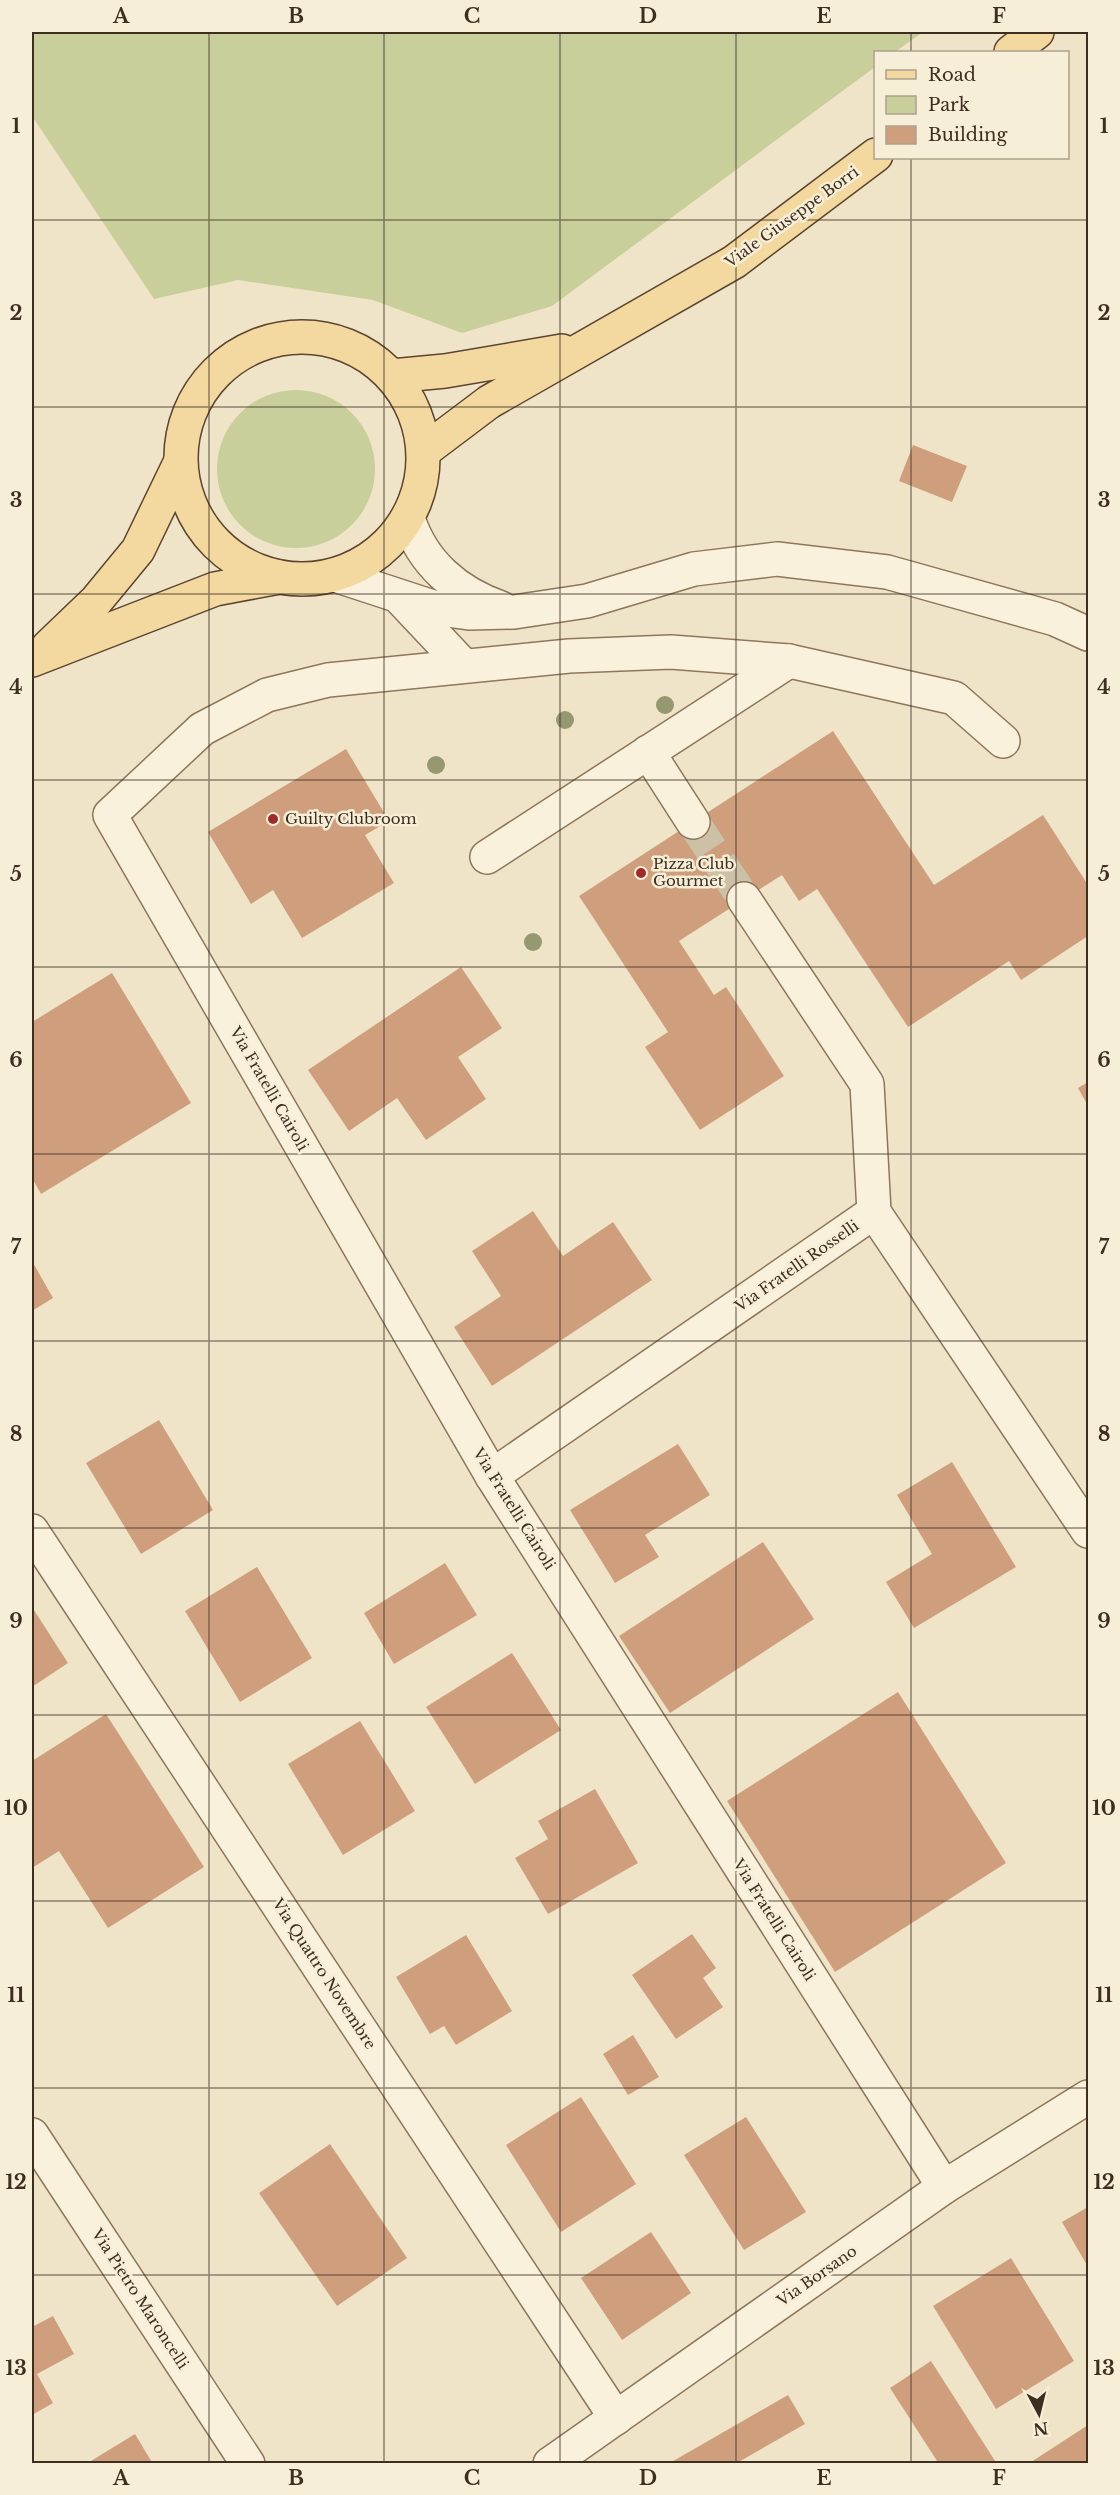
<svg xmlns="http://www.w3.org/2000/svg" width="1120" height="2495" viewBox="0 0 1120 2495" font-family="'Libre Baskerville',serif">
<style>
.green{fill:#c9cf9b}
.building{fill:#cf9f7d}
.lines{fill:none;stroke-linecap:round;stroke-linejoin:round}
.minor-tunnel{stroke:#ccc0a6;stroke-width:33;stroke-dasharray:33 16;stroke-linecap:butt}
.minor-casing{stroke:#8d765c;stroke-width:36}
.major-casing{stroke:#5b4430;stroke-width:36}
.minor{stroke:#faf1dc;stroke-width:33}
.major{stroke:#f3d9a0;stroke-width:33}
.tree{fill:#96986f}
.grid{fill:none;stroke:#3d2e20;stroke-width:1.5;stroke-opacity:0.55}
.poi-dot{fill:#9e2a2b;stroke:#f7eed8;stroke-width:2}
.labels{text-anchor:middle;stroke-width:5;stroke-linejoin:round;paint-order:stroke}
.street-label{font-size:15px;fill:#3d2e20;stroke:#f7eed8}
.poi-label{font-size:15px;fill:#3d2e20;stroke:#f7eed8;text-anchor:start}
.neatline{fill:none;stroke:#3d2e20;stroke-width:2}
.grid-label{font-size:20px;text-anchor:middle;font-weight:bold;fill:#3d2e20}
</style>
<rect width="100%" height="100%" fill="#f0e4c8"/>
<g class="green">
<polygon points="32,32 923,32 895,52 876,52 875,67 552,306 462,333 373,300 238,280 154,299 32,116"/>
<circle cx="296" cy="469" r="79"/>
</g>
<g class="building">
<polygon points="913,445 967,466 952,502 899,481"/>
<polygon points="833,731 934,885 1043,815 1088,885 1088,936 1021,980 1009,961 908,1027 817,889 799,901 782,875 679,941 714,995 726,987 784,1076 700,1130 645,1047 668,1032 579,896"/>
<polygon points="346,749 389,821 365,835 394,883 302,938 273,890 251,904 208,832"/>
<polygon points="461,967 502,1028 458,1057 486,1099 426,1140 397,1098 349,1131 308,1070"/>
<polygon points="112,973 191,1103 41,1194 32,1178 32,1022"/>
<polygon points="1088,1082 1088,1106 1078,1088"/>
<polygon points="533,1211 563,1256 613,1222 652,1280 492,1386 454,1327 501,1296 472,1251"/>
<polygon points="32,1261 53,1298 32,1311"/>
<polygon points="159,1420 213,1510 141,1554 86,1463"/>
<polygon points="678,1444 710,1495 645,1535 659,1557 615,1583 570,1510"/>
<polygon points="952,1462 1016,1567 914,1628 886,1582 932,1554 897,1495"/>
<polygon points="763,1542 814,1619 670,1713 619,1636"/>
<polygon points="445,1563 477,1615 394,1664 364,1613"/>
<polygon points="257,1567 312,1658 240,1702 185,1611"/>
<polygon points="32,1607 68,1663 32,1687"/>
<polygon points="512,1653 561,1730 475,1784 426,1707"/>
<polygon points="898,1692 1006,1863 835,1972 727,1801"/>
<polygon points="106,1714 204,1867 108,1928 59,1851 32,1868 32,1761"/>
<polygon points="360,1721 415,1811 343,1855 288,1764"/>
<polygon points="595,1789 638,1863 548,1914 515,1858 548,1839 538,1821"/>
<polygon points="692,1934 716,1968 703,1978 723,2007 676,2039 632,1975"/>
<polygon points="466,1935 512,2011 456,2045 444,2026 430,2034 396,1977"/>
<polygon points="633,2035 659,2077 628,2095 603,2054"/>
<polygon points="581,2097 636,2184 561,2232 506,2145"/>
<polygon points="746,2117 806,2212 744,2250 684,2155"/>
<polygon points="330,2144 407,2258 337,2306 259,2193"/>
<polygon points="1088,2207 1088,2267 1062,2222"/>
<polygon points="651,2232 691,2293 622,2340 581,2278"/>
<polygon points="1011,2258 1074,2361 996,2409 933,2306"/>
<polygon points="53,2316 74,2354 37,2374 53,2403 32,2415 32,2327"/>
<polygon points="931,2361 997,2464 939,2464 890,2388"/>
<polygon points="788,2395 805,2424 735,2464 668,2464"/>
<polygon points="1088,2425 1088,2464 1028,2464"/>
<polygon points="135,2434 153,2464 86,2464"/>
</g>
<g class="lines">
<polyline class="minor-tunnel" points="693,822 744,899"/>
<defs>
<g id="minor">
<path d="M 408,518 C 422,563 457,593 501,608"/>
<polyline points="335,575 439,609 469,613 514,612 587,601 694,569 777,559 887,572 1055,619 1088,634"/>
<polyline points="399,597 463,665"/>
<polyline points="648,752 693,822"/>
<polyline points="487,857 789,661"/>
<polyline points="744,899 867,1084 874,1212"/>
<polyline points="492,1476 874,1212 1088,1531"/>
<polyline points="32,1531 616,2418"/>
<polyline points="32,2135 248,2464"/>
<polyline points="944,2187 492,1476 110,815 202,729 267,695 328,680 569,656 671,652 789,661 954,698 1003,741"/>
<polyline points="550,2464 944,2187 1088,2097"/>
</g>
<g id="major">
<polyline points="1011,52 1037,32"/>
<circle cx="302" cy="458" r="121"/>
<polyline points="392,376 445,371 562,351"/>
<polyline points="424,451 489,402 734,262 876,155"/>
<polyline points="48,647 96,601 138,550 180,463"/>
<polyline points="32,660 215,589 279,577"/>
</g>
</defs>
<use href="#minor" class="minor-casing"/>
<use href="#major" class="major-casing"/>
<use href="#minor" class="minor"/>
<use href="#major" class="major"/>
</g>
<g class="tree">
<circle cx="665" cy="705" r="9"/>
<circle cx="565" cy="720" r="9"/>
<circle cx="436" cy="765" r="9"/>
<circle cx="533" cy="942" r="9"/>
</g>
<path class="grid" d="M 209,32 L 209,2464M 384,32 L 384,2464M 560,32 L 560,2464M 736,32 L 736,2464M 911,32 L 911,52M 911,158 L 911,2464M 32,220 L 1088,220M 32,407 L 1088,407M 32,594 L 1088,594M 32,780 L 1088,780M 32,967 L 1088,967M 32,1154 L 1088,1154M 32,1341 L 1088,1341M 32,1528 L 1088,1528M 32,1715 L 1088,1715M 32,1901 L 1088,1901M 32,2088 L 1088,2088M 32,2275 L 1088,2275"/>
<g class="poi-dot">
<circle cx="273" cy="819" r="6"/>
<circle cx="641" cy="873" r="6"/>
</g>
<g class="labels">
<g class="street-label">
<text transform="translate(792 217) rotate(-36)" y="5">Viale Giuseppe Borri</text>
<text transform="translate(269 1089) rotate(60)" y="5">Via Fratelli Cairoli</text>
<text transform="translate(797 1266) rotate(-35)" y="5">Via Fratelli Rosselli</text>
<text transform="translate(514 1509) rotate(58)" y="5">Via Fratelli Cairoli</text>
<text transform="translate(774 1920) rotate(58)" y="5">Via Fratelli Cairoli</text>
<text transform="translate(324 1974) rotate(57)" y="5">Via Quattro Novembre</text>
<text transform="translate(817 2276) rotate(-35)" y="5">Via Borsano</text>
<text transform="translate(140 2299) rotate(57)" y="5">Via Pietro Maroncelli</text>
</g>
<g class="poi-label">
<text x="285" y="824">Guilty Clubroom</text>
<text x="653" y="869">Pizza Club<tspan x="653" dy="17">Gourmet</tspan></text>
</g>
</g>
<rect width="1120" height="2495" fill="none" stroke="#f7eed8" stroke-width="66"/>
<rect x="874" y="51" width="195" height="108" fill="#f7eed8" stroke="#ada18e" stroke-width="1.5"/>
<rect x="886" y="70" width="30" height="9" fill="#f3d9a0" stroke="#ada18e" stroke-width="1.5"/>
<text x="928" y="81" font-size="18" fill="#3d2e20">Road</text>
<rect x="886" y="96" width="30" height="18" fill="#c9cf9b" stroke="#ada18e" stroke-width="1.5"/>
<text x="928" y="111" font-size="18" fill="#3d2e20">Park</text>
<rect x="886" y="126" width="30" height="18" fill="#cf9f7d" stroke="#ada18e" stroke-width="1.5"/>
<text x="928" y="141" font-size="18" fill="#3d2e20">Building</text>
<g transform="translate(1039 2414) rotate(173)" stroke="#f7eed8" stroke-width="4.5" paint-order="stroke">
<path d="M0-4.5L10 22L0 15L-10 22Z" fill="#3d2e20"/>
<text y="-9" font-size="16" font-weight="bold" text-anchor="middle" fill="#3d2e20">N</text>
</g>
<rect x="33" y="33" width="1054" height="2429" class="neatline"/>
<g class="grid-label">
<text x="121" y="23">A</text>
<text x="296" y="23">B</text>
<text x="472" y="23">C</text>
<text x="648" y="23">D</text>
<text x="824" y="23">E</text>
<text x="999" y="23">F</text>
<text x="16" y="133">1</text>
<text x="1104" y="133">1</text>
<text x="16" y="320">2</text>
<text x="1104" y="320">2</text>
<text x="16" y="507">3</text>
<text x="1104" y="507">3</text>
<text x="16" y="694">4</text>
<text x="1104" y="694">4</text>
<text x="16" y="881">5</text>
<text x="1104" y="881">5</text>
<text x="16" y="1067">6</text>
<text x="1104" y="1067">6</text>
<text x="16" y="1254">7</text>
<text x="1104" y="1254">7</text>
<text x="16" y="1441">8</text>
<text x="1104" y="1441">8</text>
<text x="16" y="1628">9</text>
<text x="1104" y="1628">9</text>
<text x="16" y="1815">10</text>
<text x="1104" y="1815">10</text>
<text x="16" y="2002">11</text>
<text x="1104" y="2002">11</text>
<text x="16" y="2189">12</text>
<text x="1104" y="2189">12</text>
<text x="16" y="2375">13</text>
<text x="1104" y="2375">13</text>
<text x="121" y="2485">A</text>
<text x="296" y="2485">B</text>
<text x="472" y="2485">C</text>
<text x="648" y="2485">D</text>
<text x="824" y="2485">E</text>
<text x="999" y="2485">F</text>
</g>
</svg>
